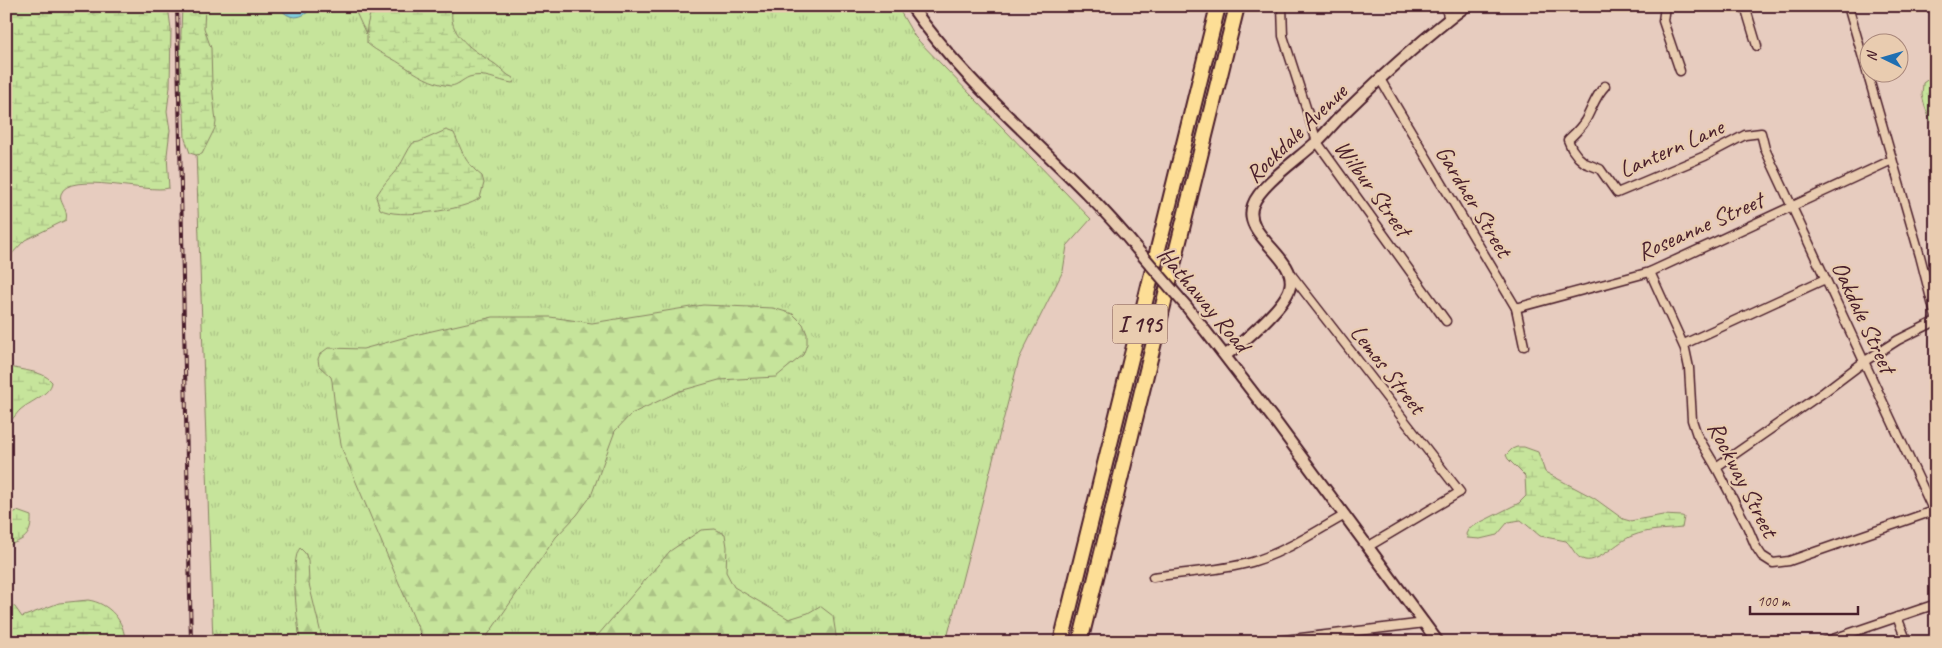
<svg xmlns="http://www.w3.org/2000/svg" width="1942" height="648" viewBox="0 0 1942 648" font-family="Caveat,sans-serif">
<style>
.grass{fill:url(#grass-tufts);stroke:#888263}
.forest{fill:url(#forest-firs);stroke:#888263}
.wetland{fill:url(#wetland-marsh);stroke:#888263}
.water{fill:url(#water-ripples);stroke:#6a8796}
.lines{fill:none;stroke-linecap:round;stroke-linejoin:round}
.minor-casing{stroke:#4a1f2b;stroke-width:11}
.secondary-casing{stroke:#4a1f2b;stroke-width:14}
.motorway-casing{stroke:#4a1f2b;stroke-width:18}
.minor{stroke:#e9ccb0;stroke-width:8}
.secondary{stroke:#e9ccb0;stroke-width:10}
.motorway{stroke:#fdde96;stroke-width:14}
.rail-casing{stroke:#4a1f2b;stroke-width:4}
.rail{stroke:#e9ccb0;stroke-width:2;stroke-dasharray:5.5;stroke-linecap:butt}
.secondary-bridge-casing{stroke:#4a1f2b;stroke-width:14;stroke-linecap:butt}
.secondary-bridge{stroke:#e9ccb0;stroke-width:10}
.labels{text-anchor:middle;stroke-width:4.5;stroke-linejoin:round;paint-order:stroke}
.shield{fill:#e9ccb0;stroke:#7a5353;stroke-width:1}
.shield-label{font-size:22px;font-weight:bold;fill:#4a1f2b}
.street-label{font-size:24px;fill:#4a1f2b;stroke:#e9ccb0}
</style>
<defs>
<pattern id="grass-tufts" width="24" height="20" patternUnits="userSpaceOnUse" patternTransform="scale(1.25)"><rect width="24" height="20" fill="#c6e49b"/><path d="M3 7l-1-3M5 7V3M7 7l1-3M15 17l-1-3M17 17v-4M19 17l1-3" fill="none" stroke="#acc386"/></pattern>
<pattern id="forest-firs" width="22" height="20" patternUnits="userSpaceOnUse" patternTransform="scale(1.25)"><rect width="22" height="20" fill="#c6e49b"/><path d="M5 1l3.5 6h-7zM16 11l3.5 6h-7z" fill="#acc386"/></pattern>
<pattern id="wetland-marsh" width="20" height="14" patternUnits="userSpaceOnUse" patternTransform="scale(1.25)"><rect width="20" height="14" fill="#c6e49b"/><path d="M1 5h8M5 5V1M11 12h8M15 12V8" fill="none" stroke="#acc386"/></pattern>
<pattern id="water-ripples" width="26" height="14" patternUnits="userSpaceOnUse" patternTransform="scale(1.25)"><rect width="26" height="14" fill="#7fcddd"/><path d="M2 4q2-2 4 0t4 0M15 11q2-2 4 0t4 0" fill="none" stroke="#6fb0be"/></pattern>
</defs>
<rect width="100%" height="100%" fill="#e7ccbf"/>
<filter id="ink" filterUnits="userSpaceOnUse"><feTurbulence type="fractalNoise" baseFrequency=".02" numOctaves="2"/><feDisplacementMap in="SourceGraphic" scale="10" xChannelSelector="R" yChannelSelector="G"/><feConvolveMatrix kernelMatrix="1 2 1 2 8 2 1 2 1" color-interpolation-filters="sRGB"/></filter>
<g filter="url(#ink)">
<polygon class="grass" points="191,6 897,6 915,37 1091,219 1067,246 1063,271 1019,359 946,642 213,642"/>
<g class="forest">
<polygon points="353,6 372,6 366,34"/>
<polygon points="703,305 773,308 793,314 803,324 807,334 807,344 803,355 776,377 719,380 680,391 631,414 615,431 591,496 577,515 556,537 483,642 424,642 342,449 336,417 332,381 331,377 319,366 318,359 320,354 328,348 363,349 410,336 493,317 550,317 592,323"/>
<polygon points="715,529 725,534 727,547 726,572 734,587 789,619 808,613 820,606 833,616 837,642 592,642 670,551 701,530"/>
<path d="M 300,548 L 305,553 L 308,560 L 309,584 L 323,642 L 300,642 C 298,624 289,560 300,548 Z"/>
</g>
<g class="wetland">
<path d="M 6,6 L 168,6 L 171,29 L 170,87 L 167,111 L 170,130 L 167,155 L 169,188 C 149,194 68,170 61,194 C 58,202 69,209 66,220 L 25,240 L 6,260 Z"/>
<polygon points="182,6 205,6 204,28 211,48 212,85 216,122 215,128 202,154 196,155 190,153 185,139 184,113 179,86"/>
<path d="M 372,6 L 453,6 C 445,35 475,51 495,64 C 501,68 506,75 513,78 L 514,82 L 512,83 C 498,81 484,72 469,77 C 462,80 458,85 451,86 C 431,84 417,74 401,64 C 389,56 378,53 367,43 L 367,26 Z"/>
<polygon points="1930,78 1936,78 1936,135 1925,107 1922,95 1923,83"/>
<path d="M 446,130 L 454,133 C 463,153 464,162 482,176 L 484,183 L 480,198 C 466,210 396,220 380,209 L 376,197 C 383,184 389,179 398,168 C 404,160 407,150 413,143 L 419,142 Z"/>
<path d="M 6,365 C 20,372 42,369 52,382 C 51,394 29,402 20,410 C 15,415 13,420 6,424 Z"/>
<path d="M 1517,447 L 1524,447 L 1538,452 L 1545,472 L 1594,498 L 1623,519 L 1630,521 L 1663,515 L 1682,516 L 1684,517 L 1682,528 C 1665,530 1649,529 1632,536 C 1618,541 1599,563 1585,560 C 1575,558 1573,547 1566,541 L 1540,536 L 1521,520 L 1508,522 L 1497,535 L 1480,539 L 1467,538 L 1466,534 L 1469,528 L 1519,503 L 1526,496 L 1525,476 L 1508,459 L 1506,455 L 1512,449 Z"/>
<path d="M 17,511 L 31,516 C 32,536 24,540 6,546 L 6,516 Z"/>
<path d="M 88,600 C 109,603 125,621 125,642 L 6,642 L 6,603 L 15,607 L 22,617 L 59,603 Z"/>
</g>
<path class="water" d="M 279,6 L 313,6 C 304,20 287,21 279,6 Z"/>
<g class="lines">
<defs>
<g id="minor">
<polyline points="1282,6 1283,36 1317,142 1446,321"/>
<polyline points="1445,6 1449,19"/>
<polyline points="1665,6 1663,21 1680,71"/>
<polyline points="1745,6 1757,46"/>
<polyline points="1848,6 1920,256 1936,318"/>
<polyline points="1380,79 1516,308 1524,346"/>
<path d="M 1605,86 C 1595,96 1592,109 1585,121 C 1580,129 1574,134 1568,140 L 1572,149 L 1578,157 L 1585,163 L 1600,169 L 1617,193 L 1705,156 L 1745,135 L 1761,133 L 1765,149 L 1936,516"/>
<polyline points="1650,272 1685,349 1689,368 1692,420 1697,435 1716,467 1747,526 1756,547 1762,556 1773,563 1789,561 1936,510"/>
<polyline points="1290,273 1460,492 1369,546"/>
<polyline points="1516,308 1650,272 1892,160"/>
<polyline points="1684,344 1825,279"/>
<polyline points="1716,467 1824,392 1865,361 1898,340 1936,321"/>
<path d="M 1153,577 C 1186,572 1220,571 1252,562 C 1285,552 1315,532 1345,515"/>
<polyline points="1897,617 1907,642"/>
<polyline points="1268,642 1425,623"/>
<polyline points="1824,642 1936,604"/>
</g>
<g id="secondary">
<path d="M 911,6 C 975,98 1067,163 1137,249"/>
<polyline points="1187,307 1278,425 1438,642"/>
<path d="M 1226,355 C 1242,343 1286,306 1290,287 C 1298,258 1241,235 1253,205 C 1260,185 1298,159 1314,144 C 1325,135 1333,123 1343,114 C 1382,76 1422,39 1466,6"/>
</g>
<g id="motorway">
<polyline points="1061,642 1218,6"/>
<polyline points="1080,642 1237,6"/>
</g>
</defs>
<use href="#minor" class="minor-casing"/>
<use href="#secondary" class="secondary-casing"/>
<use href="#motorway" class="motorway-casing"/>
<use href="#minor" class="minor"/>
<use href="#secondary" class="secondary"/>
<use href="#motorway" class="motorway"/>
<defs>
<polyline id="rail" points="177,6 191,642"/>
</defs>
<use href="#rail" class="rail-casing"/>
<use href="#rail" class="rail"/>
<defs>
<polyline id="secondary-bridge" points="1137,249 1187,307"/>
</defs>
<use href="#secondary-bridge" class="secondary-bridge-casing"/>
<use href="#secondary-bridge" class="secondary-bridge"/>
</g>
</g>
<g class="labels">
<rect class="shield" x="1112.5" y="304.5" width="55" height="39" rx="4"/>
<g class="shield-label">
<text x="1140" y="332">I 195</text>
</g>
<g class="street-label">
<text transform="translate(1296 133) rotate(-44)" y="8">Rockdale Avenue</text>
<text transform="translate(1671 148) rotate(-24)" y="8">Lantern Lane</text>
<text transform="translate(1373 188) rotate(54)" y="8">Wilbur Street</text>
<text transform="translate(1474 201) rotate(59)" y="8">Gardner Street</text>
<text transform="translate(1700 226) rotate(-24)" y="8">Roseanne Street</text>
<text transform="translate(1204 299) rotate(50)" y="8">Hathaway Road</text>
<text transform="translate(1864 317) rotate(65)" y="8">Oakdale Street</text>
<text transform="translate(1388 369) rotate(52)" y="8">Lemos Street</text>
<text transform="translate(1743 479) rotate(63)" y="8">Rockway Street</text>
</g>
</g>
<rect width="1942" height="648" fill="none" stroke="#e9ccb0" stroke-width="25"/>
<rect x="12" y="12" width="1917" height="623" fill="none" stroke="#4a1f2b" stroke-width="2" filter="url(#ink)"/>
<g transform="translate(1884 58) rotate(275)"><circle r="24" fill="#e9ccb0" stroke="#a9877b"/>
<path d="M0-4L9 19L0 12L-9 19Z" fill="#1f6fb2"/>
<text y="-8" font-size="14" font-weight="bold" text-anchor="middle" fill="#4a1f2b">N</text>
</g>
<path d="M1750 606v8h108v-8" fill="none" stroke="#4a1f2b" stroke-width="2.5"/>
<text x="1757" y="606" font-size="15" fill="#4a1f2b" stroke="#e9ccb0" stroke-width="4" paint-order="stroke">100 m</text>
</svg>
